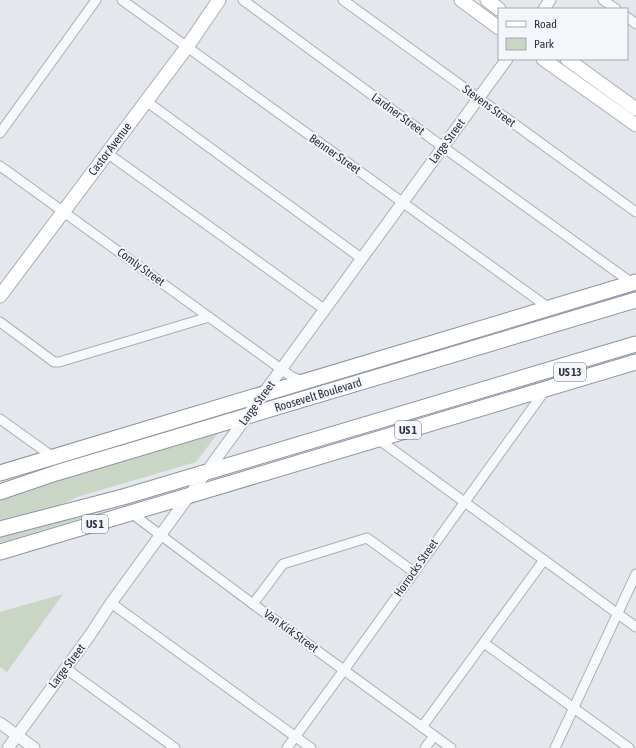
<svg xmlns="http://www.w3.org/2000/svg" width="636" height="748" viewBox="0 0 636 748" font-family="'Asap Condensed',sans-serif">
<style>
.green{fill:#c9d6c5}
.lines{fill:none;stroke-linecap:round;stroke-linejoin:round}
.minor-casing{stroke:#a9aeb7;stroke-width:11}
.tertiary-casing{stroke:#a9aeb7;stroke-width:13}
.secondary-casing{stroke:#a9aeb7;stroke-width:15}
.trunk-casing{stroke:#8b94a3;stroke-width:17}
.minor{stroke:#f7f8fa;stroke-width:9}
.tertiary{stroke:#f7f8fa;stroke-width:11}
.secondary{stroke:#fff;stroke-width:13}
.trunk{stroke:#fff;stroke-width:15}
.labels{text-anchor:middle;stroke-width:4;stroke-linejoin:round;paint-order:stroke}
.shield{fill:#f4f6f9;stroke:#676e7b;stroke-width:1}
.shield-label{font-size:11px;font-weight:bold;fill:#2b3445}
.street-label{font-size:12px;fill:#2b3445;stroke:#f4f6f9}
</style>
<rect width="100%" height="100%" fill="#e4e7ec"/>
<g class="green">
<polygon points="218,433 196,462 77,497 61,505 0,521 0,500 27,490"/>
<polygon points="114,508 0,543 0,537"/>
<polygon points="63,594 7,672 0,667 0,612"/>
</g>
<g class="lines">
<defs>
<g id="minor">
<polyline points="122,0 549,308"/>
<polyline points="243,0 443,147 632,283"/>
<polyline points="343,0 636,212"/>
<polyline points="603,0 616,9"/>
<polyline points="627,17 636,24"/>
<polyline points="146,101 361,258"/>
<polyline points="0,133 96,0"/>
<polyline points="107,153 324,309"/>
<polyline points="0,166 292,377 304,381"/>
<polyline points="0,322 54,362 59,362 209,317"/>
<polyline points="0,419 53,457"/>
<polyline points="378,439 636,627"/>
<polyline points="131,513 253,604 451,748"/>
<polyline points="111,603 311,748"/>
<polyline points="253,604 283,564 367,538 414,572"/>
<polyline points="484,643 629,748"/>
<polyline points="65,668 175,748"/>
<polyline points="422,727 544,560"/>
<polyline points="287,748 344,670 546,389"/>
<polyline points="425,748 434,736"/>
<polyline points="555,748 636,574"/>
</g>
<g id="tertiary">
<polyline points="544,9 550,0"/>
<polyline points="0,723 34,748"/>
<polyline points="8,748 90,635 111,603 507,59"/>
</g>
<g id="secondary">
<polyline points="461,0 499,28"/>
<polyline points="487,0 499,9"/>
<polyline points="543,59 636,125"/>
<polyline points="567,59 636,109"/>
<polyline points="0,296 187,47 219,0"/>
</g>
<g id="trunk">
<polyline points="0,473 636,282"/>
<polyline points="0,492 56,473 636,300"/>
<polyline points="0,529 123,497 636,344"/>
<polyline points="0,552 636,362"/>
</g>
</defs>
<use href="#minor" class="minor-casing"/>
<use href="#tertiary" class="tertiary-casing"/>
<use href="#secondary" class="secondary-casing"/>
<use href="#trunk" class="trunk-casing"/>
<use href="#minor" class="minor"/>
<use href="#tertiary" class="tertiary"/>
<use href="#secondary" class="secondary"/>
<use href="#trunk" class="trunk"/>
</g>
<g class="labels">
<g class="shield">
<rect x="554" y="363" width="32" height="18" rx="3"/>
<rect x="395" y="421" width="26" height="18" rx="3"/>
<rect x="82" y="515" width="26" height="18" rx="3"/>
</g>
<g class="shield-label">
<text x="570" y="376">US 13</text>
<text x="408" y="434">US 1</text>
<text x="95" y="528">US 1</text>
</g>
<g class="street-label">
<text transform="translate(489 106) rotate(36)" y="4">Stevens Street</text>
<text transform="translate(398 114) rotate(36)" y="4">Lardner Street</text>
<text transform="translate(447 141) rotate(-54)" y="4">Large Street</text>
<text transform="translate(110 149) rotate(-53)" y="4">Castor Avenue</text>
<text transform="translate(335 154) rotate(35)" y="4">Benner Street</text>
<text transform="translate(141 267) rotate(36)" y="4">Comly Street</text>
<text transform="translate(318 395) rotate(-17)" y="4">Roosevelt Boulevard</text>
<text transform="translate(257 403) rotate(-54)" y="4">Large Street</text>
<text transform="translate(416 568) rotate(-55)" y="4">Horrocks Street</text>
<text transform="translate(291 631) rotate(36)" y="4">Van Kirk Street</text>
<text transform="translate(67 666) rotate(-53)" y="4">Large Street</text>
</g>
</g>
<rect x="498" y="8" width="130" height="52" fill="#f4f6f9" stroke="#a4a8b1"/>
<rect x="506" y="21" width="20" height="6" fill="#ffffff" stroke="#a4a8b1"/>
<text x="534" y="28" font-size="12" fill="#2b3445">Road</text>
<rect x="506" y="38" width="20" height="12" fill="#c9d6c5" stroke="#a4a8b1"/>
<text x="534" y="48" font-size="12" fill="#2b3445">Park</text>
</svg>
